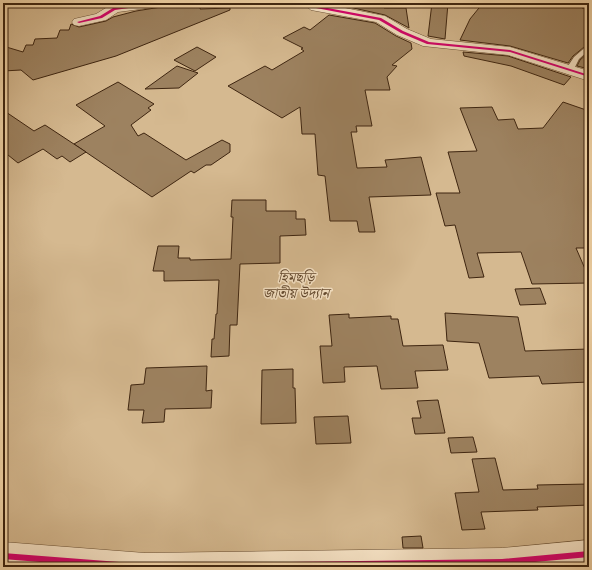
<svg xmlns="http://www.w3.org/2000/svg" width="592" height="570" viewBox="0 0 592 570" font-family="'Sorts Mill Goudy','Noto Serif Bengali',serif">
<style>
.green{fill:#d5b990;stroke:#8a6f50}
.building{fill:#9d8260;stroke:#3e2510}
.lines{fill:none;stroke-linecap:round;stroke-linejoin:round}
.service-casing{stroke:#6c5236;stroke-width:2}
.minor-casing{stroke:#6c5236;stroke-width:1}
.service{fill:#f8e5c8;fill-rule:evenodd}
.minor{fill:#f8e5c8;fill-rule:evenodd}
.cycleway-casing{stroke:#f8e5c8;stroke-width:3}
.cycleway{fill:#d6006c;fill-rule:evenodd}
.labels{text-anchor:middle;stroke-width:3;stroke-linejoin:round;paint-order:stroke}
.park-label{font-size:14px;font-style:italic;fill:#644a30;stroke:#f8e5c8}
</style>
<rect width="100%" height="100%" fill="#f4d7aa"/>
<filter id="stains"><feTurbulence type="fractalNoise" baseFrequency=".005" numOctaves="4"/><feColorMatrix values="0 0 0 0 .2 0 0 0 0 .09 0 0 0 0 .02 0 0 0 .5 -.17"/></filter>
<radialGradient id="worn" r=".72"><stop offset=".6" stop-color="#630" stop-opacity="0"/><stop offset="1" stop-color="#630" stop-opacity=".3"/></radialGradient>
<rect class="green" x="3" y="3" width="586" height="564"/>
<g class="building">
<polygon points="331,3 383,3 384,8 406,8 409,28 385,15"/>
<polygon points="432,3 448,3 445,39 428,36"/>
<polygon points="483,3 586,3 582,8 589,9 589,43 573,56 568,63 510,46 460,40 470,19"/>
<polygon points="201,5 200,9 230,8 230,10 116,56 33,80 21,70 3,71 3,46 23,52 26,45 33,45 35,39 57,38 60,30 69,30 71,24 79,27 106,21 113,17 136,11 161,7 163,6"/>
<polygon points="329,15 375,23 396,36 411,43 412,49 392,65 397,66 387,77 390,90 365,90 372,126 356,126 357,132 351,132 357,168 387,167 385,160 421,157 431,195 369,197 375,232 359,232 357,221 330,221 325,176 318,175 315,134 302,134 300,107 282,118 228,86 265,66 272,70 304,51 301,49 303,48 283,38 304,27 310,30"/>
<polygon points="197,47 216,57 195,71 174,60"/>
<polygon points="463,52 508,56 571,77 564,85 511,66 464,56"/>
<polygon points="589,52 589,69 577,66 580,60"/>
<polygon points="177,66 198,73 179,88 145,89"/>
<polygon points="118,82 154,104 148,108 151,110 131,125 138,136 144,133 186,160 222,140 230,144 230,152 211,165 206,165 194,173 191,171 152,197 74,144 105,126 76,105"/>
<polygon points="563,102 589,111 589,248 576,248 589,278 589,283 532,284 521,252 477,253 484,277 469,278 455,225 445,226 436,193 460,193 448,152 477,151 460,108 492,107 498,120 514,119 518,129 543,128"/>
<polygon points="3,110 34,131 45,125 86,152 70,162 62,156 57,159 43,149 18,163 3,151"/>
<polygon points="232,200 266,200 266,211 296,211 296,219 305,219 306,235 280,236 280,263 240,264 237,325 230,325 229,356 211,357 212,339 214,339 216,314 217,314 219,280 164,281 164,271 153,271 158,246 179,246 178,258 190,258 190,260 231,259 233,217 231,217"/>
<polygon points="540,288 546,304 520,305 515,289"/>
<polygon points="445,313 518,317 525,351 589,349 589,382 542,384 539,376 489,378 479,343 447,341"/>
<polygon points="349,314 349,318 391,316 391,319 398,319 403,346 443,345 448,370 415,371 418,388 381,389 377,366 344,367 345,382 323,383 320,346 332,346 329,315"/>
<polygon points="207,366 206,391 212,390 211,408 165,409 164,422 142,423 144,410 128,410 131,385 144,384 146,368"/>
<polygon points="293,369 293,388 295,388 296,423 261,424 262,370"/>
<polygon points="438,400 445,433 415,434 412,418 421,418 417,401"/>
<polygon points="348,416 351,443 316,444 314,417"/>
<polygon points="473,437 477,452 451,453 448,438"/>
<polygon points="495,458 503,490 538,489 537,485 589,484 589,505 537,507 538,510 481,512 485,529 462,530 455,493 479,492 472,459"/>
<polygon points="421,536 423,548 403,548 402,537"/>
</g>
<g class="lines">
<defs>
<polygon id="service" points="589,44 589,50 579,59 573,71 567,71 566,69 574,57"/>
<g id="minor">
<polygon points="128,3 163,3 161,6 156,7 118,12 106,20 79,26 74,25 72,22 74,19 96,14 109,6"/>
<polygon points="306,3 320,3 385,16 407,29 431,39 510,47 589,71 589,81 508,55 423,46 397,35 376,22 311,10 305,5"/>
<polygon points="589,540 589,567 3,567 3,542 145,553 502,548"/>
</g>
</defs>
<use href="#service" class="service-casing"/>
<use href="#minor" class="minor-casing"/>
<use href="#service" class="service"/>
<use href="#minor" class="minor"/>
<defs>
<g id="cycleway">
<polygon points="149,3 158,3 156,4 115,10 102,18 79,23 77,22 100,16 113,8"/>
<polygon points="311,3 315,3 314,5 317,6 381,18 403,31 429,42 510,50 589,75 589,77 510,52 427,44 401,33 379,20 316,8 311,6"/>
<polygon points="589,551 589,557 502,565 389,567 101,567 3,559 3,553 145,564 502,559"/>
</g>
</defs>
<use href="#cycleway" class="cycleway-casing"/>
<use href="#cycleway" class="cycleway"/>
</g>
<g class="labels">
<g class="park-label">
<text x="296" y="282">হিমছড়ি<tspan x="296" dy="16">জাতীয় উদ্যান</tspan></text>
</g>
</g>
<rect width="592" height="570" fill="none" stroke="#f4d7aa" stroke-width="16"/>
<rect x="4" y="4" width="584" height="562" fill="none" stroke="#3e2510" stroke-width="2"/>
<rect x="8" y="8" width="576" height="554" fill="none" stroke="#3e2510"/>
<rect width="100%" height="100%" filter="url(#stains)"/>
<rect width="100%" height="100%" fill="url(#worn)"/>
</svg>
